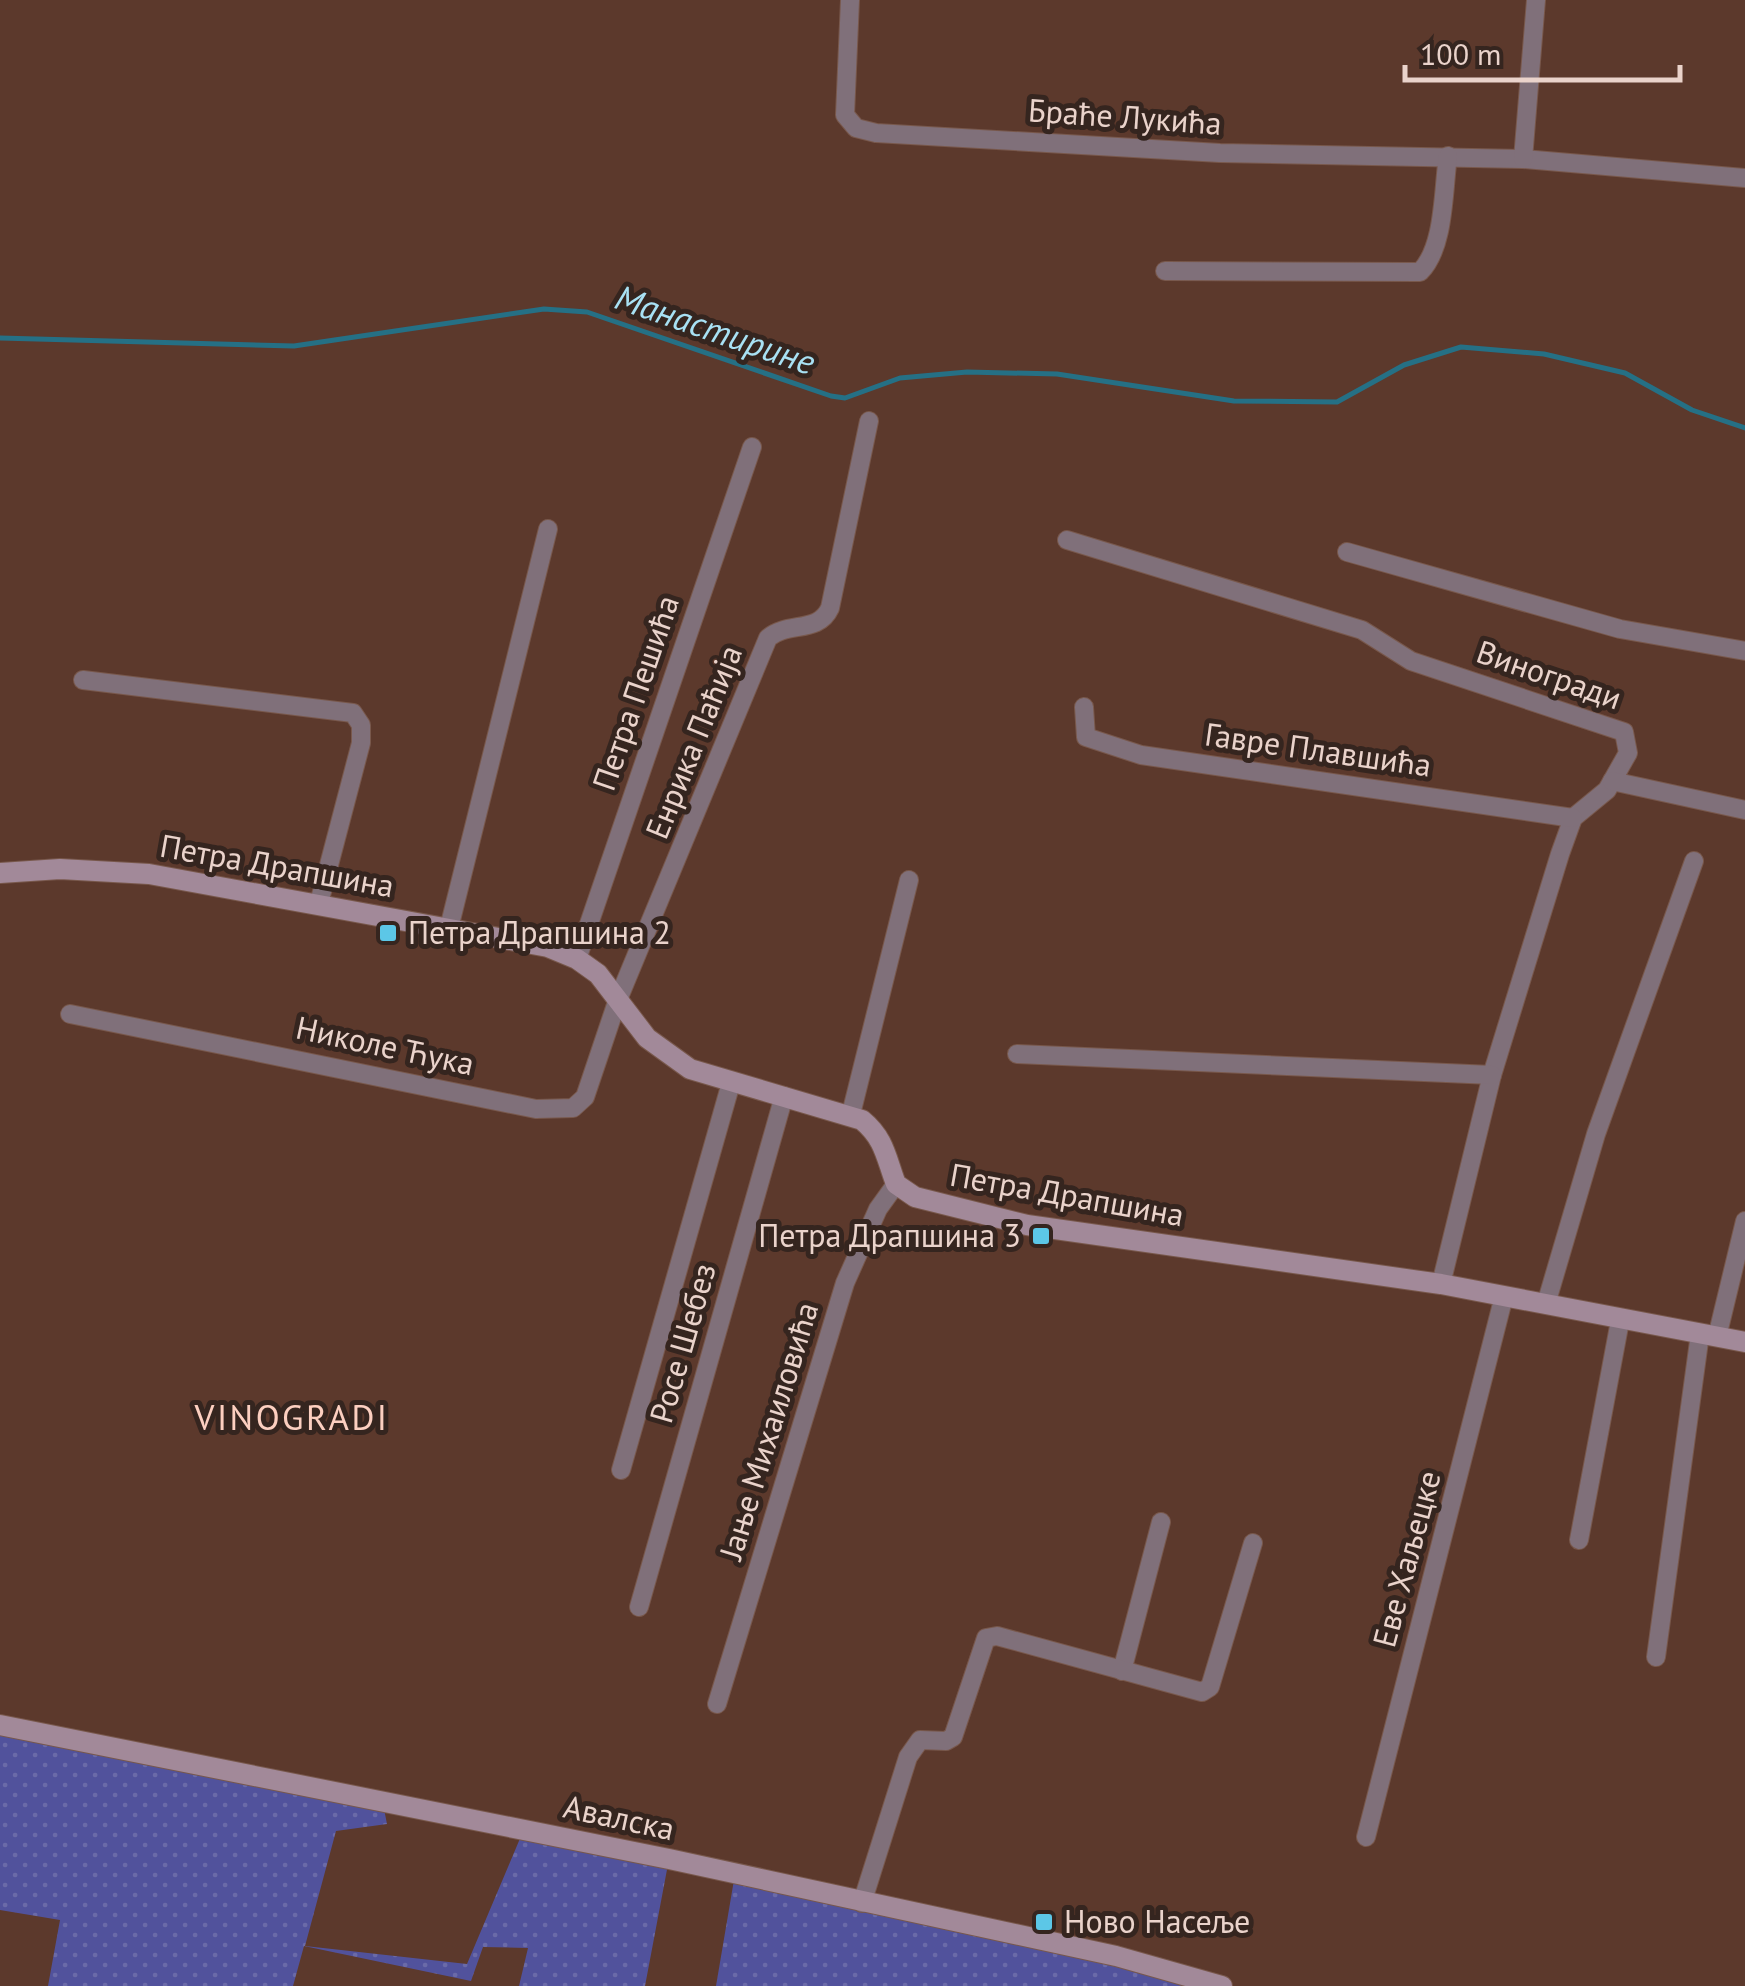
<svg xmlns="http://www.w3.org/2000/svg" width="1745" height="1986" viewBox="0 0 1745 1986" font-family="'PT Sans',sans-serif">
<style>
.grass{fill:url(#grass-dots)}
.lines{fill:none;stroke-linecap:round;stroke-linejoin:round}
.stream{stroke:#257085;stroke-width:5}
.street-casing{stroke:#78584c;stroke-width:20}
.secondary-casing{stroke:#78584c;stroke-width:22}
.street{stroke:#80707a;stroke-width:18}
.secondary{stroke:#a28999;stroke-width:20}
.poi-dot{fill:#5cc7e7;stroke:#35251f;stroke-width:4}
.labels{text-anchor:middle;stroke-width:10;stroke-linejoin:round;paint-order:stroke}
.street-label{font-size:32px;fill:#ead3cb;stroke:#35251f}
.poi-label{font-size:32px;fill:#ead3cb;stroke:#35251f;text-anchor:start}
.water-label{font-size:35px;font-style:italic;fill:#a8e1f4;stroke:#35251f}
.neighbourhood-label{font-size:35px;letter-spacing:2.5px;fill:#fccfc0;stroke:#35251f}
</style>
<defs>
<pattern id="grass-dots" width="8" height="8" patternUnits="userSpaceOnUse" patternTransform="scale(2.5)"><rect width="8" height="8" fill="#51529c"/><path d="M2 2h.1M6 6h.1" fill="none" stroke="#6a6aa8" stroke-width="1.8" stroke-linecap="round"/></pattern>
</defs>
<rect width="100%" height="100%" fill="#5c392c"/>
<g class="grass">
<polygon points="0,1725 382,1799 387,1824 336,1831 305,1946 467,1964 524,1829 669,1859 645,1986 519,1986 528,1948 483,1947 471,1981 304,1946 293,1986 48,1986 60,1920 0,1910"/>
<polygon points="735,1874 1216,1986 716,1986"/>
</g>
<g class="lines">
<polyline class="stream" points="0,338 294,346 544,309 587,312 831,396 845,398 900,378 967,372 1057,374 1234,401 1337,402 1404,365 1461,347 1544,354 1625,373 1692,410 1745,428"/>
<defs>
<g id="street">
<polyline points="850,0 845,115 856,128 876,133 1220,153 1523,159 1745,178"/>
<polyline points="1523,159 1536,0"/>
<path d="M 1165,271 L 1420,272 C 1445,247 1443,190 1448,156"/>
<polyline points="1067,540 1362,630 1411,661 1624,732 1628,753 1607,790 1573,818 1560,854 1492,1075 1441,1284"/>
<polyline points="1347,552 1620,629 1745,651"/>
<polyline points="83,680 353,713 361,725 361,743 319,903"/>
<polyline points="1084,707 1086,737 1141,755 1573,818"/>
<polyline points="1612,781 1745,810"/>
<polyline points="449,928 548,529"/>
<polyline points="577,959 752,447"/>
<path d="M 70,1014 L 536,1109 L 573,1108 L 585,1097 L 617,1002 L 768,638 C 788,621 818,634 830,608 L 869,421"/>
<polyline points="1017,1054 1492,1075"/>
<polyline points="851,1114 909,880"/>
<polyline points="1546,1304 1596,1134 1694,861"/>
<polyline points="1717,1337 1745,1221"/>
<polyline points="621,1470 731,1083"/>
<polyline points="1579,1540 1620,1321"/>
<polyline points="639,1607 784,1096"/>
<polyline points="1656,1657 1700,1334"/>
<polyline points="1122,1671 1161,1522"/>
<polyline points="717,1704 845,1283 878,1209 896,1184"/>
<polyline points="1366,1837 1504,1296"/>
<polyline points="862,1903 908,1757 920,1740 946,1741 953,1737 986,1638 997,1636 1202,1692 1210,1687 1253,1543"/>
</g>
<g id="secondary">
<path d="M 0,873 L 60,869 L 149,874 L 548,947 L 577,959 L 598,974 L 647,1038 L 690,1069 L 862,1120 C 885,1139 886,1158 896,1184 L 915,1197 L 1027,1225 L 1441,1284 L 1745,1342"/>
<polyline points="0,1725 669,1859 1116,1956 1222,1986"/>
</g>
</defs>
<use href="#street" class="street-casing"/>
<use href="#secondary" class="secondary-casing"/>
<use href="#street" class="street"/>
<use href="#secondary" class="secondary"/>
</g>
<g class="poi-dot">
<rect x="378" y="923" width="20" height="20" rx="5"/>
<rect x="1031" y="1226" width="20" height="20" rx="5"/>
<rect x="1034" y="1912" width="20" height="20" rx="5"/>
</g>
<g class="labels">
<g class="street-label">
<text transform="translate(1125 117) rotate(4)" y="11">Браће Лукића</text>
<text transform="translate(1549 675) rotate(19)" y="11">Виногради</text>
<text transform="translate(636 693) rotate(-71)" y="11">Петра Пешића</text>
<text transform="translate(694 742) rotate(-68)" y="11">Енрика Паћија</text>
<text transform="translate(1318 750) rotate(8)" y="11">Гавре Плавшића</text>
<text transform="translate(277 866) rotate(10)" y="11">Петра Драпшина</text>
<text transform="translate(385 1046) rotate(12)" y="11">Николе Ћука</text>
<text transform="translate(1067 1195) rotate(10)" y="11">Петра Драпшина</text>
<text transform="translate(683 1343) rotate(-74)" y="11">Росе Шебез</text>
<text transform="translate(769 1431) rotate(-73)" y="11">Јање Михаиловића</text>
<text transform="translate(1407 1559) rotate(-75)" y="11">Еве Хаљецке</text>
<text transform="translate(619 1818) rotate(12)" y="11">Авалска</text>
</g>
<g class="poi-label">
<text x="408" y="944">Петра Драпшина 2</text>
<text x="1021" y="1247" text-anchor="end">Петра Драпшина 3</text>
<text x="1064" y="1933">Ново Насеље</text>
</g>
<g class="water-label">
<text transform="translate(715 330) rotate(19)" y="12">Манастирине</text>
</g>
<g class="neighbourhood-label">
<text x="292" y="1430">VINOGRADI</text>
</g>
</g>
<path d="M1405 65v15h275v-15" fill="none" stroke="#ead3cb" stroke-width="5"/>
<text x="1420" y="65" font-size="30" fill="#ead3cb" stroke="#35251f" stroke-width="8" paint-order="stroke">100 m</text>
</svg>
